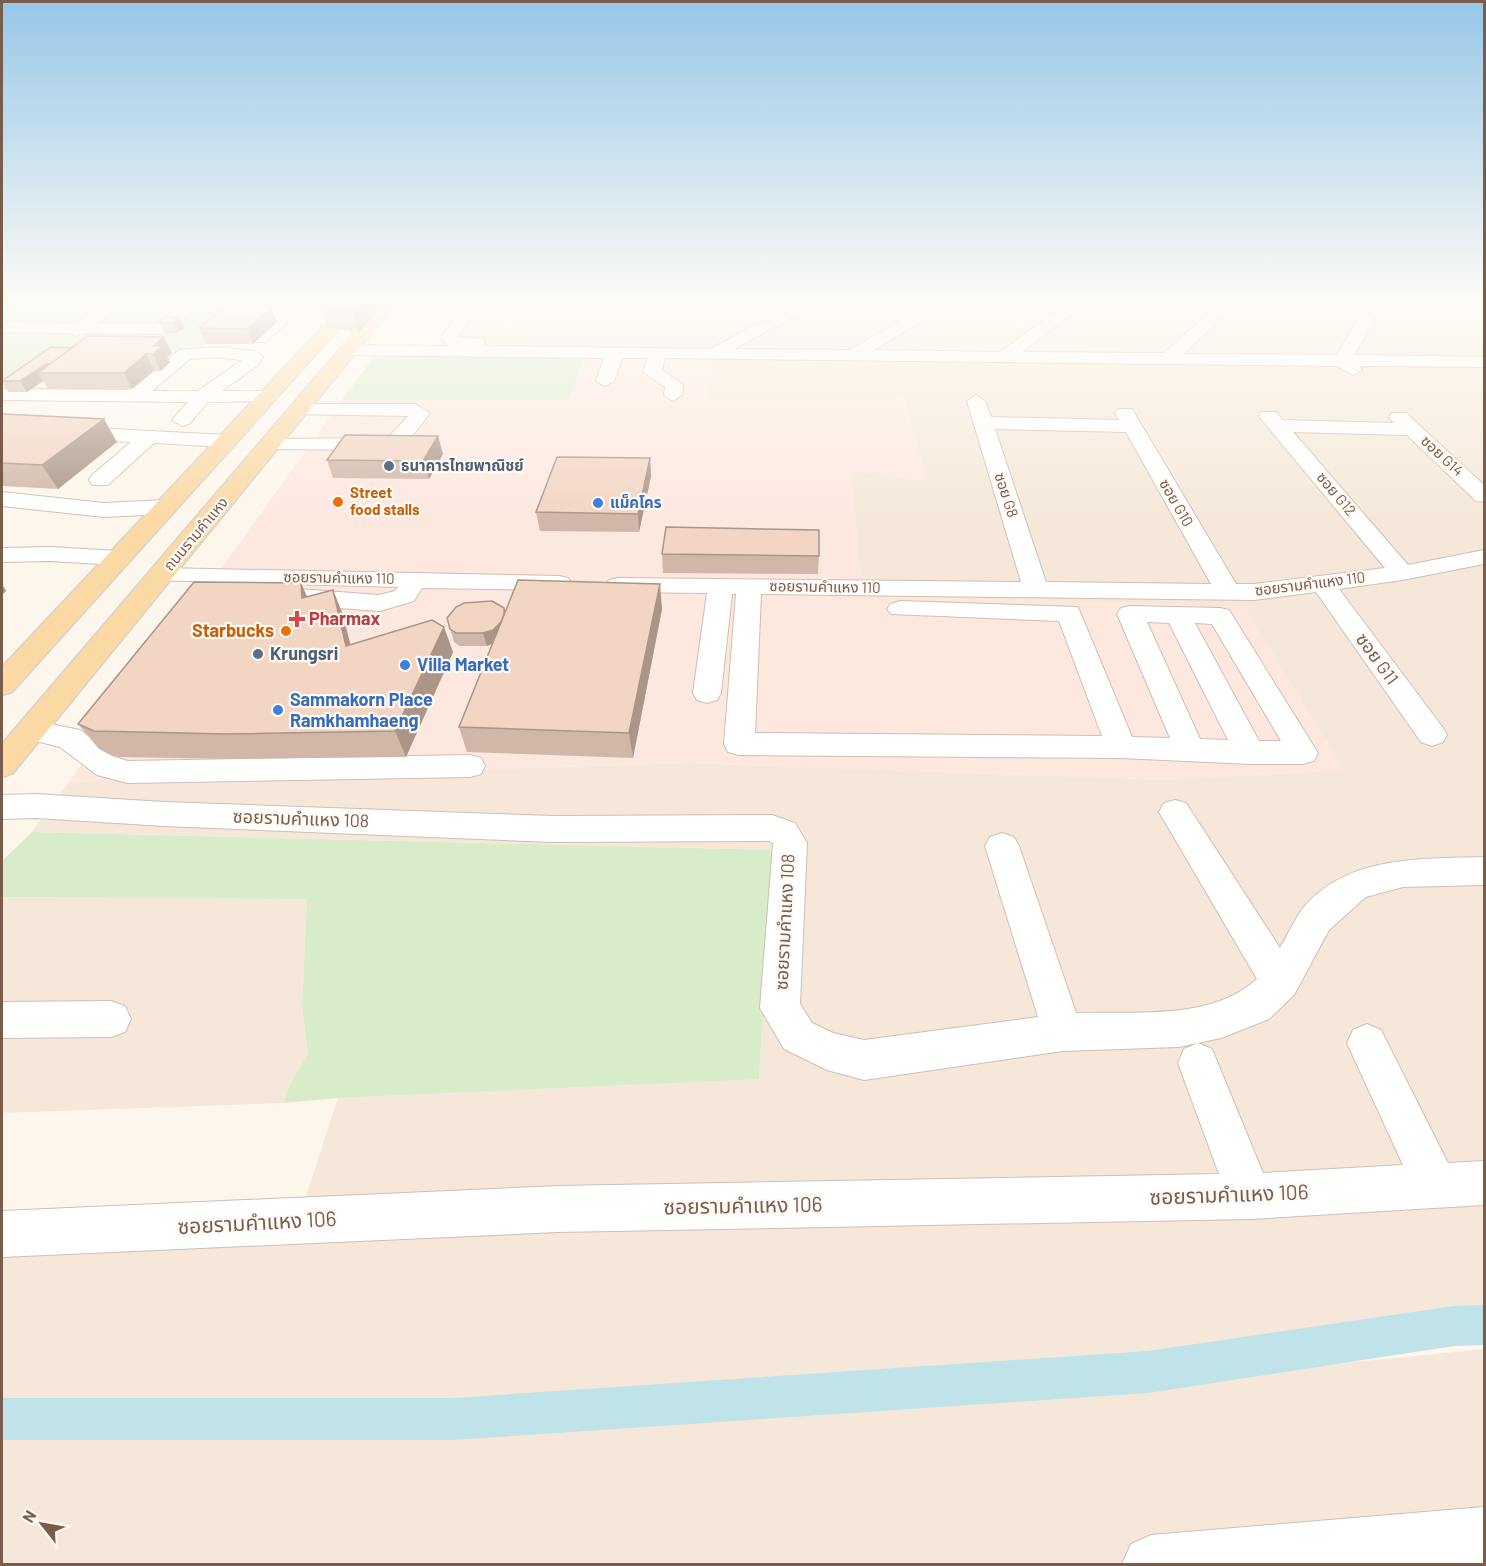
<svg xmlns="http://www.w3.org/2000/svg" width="1486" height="1566" viewBox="0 0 1486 1566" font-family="Barlow,'Noto Sans Thai',sans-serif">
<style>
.residential{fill:#f5e8da}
.commercial{fill:#fde8e0}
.green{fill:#d8ecc9}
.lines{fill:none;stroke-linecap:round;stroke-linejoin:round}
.canal{fill:#bfe3e8;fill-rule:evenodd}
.minor-casing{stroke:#d1beb0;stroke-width:2}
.major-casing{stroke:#dad1cd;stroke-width:3}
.minor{fill:#fff;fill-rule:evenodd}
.major{fill:#fbd9a5;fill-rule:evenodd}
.wall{fill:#d1b7a8}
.shaded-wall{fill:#aa9588}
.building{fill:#f3d5c3;stroke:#aa9588;stroke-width:1.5}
.service-dot{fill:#5c6f8a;stroke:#fffaf3;stroke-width:2}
.food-dot{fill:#e8710a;stroke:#fffaf3;stroke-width:2}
.shop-dot{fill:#3f7fe0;stroke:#fffaf3;stroke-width:2}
.health-dot{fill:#e0444e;stroke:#fffaf3;stroke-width:2}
.labels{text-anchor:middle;stroke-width:4.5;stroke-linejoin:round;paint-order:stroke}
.far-street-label{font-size:15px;fill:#7a5c4d;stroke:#fffaf3}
.far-service-label{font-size:15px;font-weight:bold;fill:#4e5e75;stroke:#fffaf3;text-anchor:start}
.far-food-label{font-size:15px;font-weight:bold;fill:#c56008;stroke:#fffaf3;text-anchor:start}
.far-shop-label{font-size:15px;font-weight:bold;fill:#366cbe;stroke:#fffaf3;text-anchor:start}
.health-label{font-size:18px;font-weight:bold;fill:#be3a42;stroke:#fffaf3;text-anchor:start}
.food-label{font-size:18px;font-weight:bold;fill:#c56008;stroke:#fffaf3;text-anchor:end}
.service-label{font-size:18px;font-weight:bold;fill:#4e5e75;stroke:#fffaf3;text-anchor:start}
.street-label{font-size:18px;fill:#7a5c4d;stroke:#fffaf3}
.shop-label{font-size:18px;font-weight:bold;fill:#366cbe;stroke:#fffaf3;text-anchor:start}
.near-street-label{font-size:21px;fill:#7a5c4d;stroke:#fffaf3}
</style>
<rect width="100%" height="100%" fill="#fdf6ec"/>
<g class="residential">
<polygon points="468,302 1484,302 1484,1319 1365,1330 1138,1359 541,1404 2,1422 2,1213 305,1199 338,1098 759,1078 772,850 32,832 69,782 690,763 1167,780 1343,770 862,595 851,471 926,481 783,400 706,401 711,365 607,357 432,357"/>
<polygon points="2,897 307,899 302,1005 308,1054 292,1080 283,1103 2,1113"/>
<polygon points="1484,1349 1484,1564 2,1564 2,1437 390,1431 910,1407"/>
</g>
<polygon class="commercial" points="584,357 711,365 707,401 904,397 927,481 851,471 863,595 1245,607 1344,770 1167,780 690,763 69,782 342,400 569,400"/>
<g class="green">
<polygon points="2,302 262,302 199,349 90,350 56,355 4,387 2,386"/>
<polygon points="374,357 584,357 569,400 342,400"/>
<polygon points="32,832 772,850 759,1079 338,1098 283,1103 292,1080 308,1054 302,1005 307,899 2,897 2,861"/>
</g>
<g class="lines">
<polygon class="canal" points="1484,1305 1484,1345 1454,1346 1148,1393 453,1440 2,1440 2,1398 453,1398 1148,1351 1454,1306"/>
<defs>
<g id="minor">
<polygon points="107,302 125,302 97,323 157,324 185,302 203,302 167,332 161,334 84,333 76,336 69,333 2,332 2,322 77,323"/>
<polygon points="291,302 309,302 266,342 254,342 252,338 254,334"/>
<polygon points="466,302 482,302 458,337 483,339 485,343 483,346 710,349 801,302 821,302 734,349 850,350 933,302 953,302 874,350 1000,352 1069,302 1087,302 1022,352 1164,353 1221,302 1238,302 1184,354 1337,355 1368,302 1384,302 1354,355 1484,357 1484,367 1359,366 1362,370 1353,375 1337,366 665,358 662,370 683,385 682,395 673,401 664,395 665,387 643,372 648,358 622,358 614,381 605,386 596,381 604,358 348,355 339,350 348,345 449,346 441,338"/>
<path d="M 217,347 L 254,351 L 263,356 L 258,365 L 222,391 L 267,391 L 276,397 L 274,401 L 208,402 L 189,424 L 182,426 L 172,420 L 188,402 L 2,400 L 2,389 L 130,390 L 179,350 ZM 217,357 L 242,360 L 198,391 L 152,391 L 190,359 Z"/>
<path d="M 976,395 L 985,401 L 991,417 L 1119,420 L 1115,413 L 1118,409 L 1132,409 L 1236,584 L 1254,584 L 1385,568 L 1262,420 L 1259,416 L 1262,412 L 1276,412 L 1283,420 L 1394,423 L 1389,417 L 1392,413 L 1406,413 L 1484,485 L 1484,502 L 1476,501 L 1407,435 L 1293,432 L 1408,565 L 1484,550 L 1484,564 L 1402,580 L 1339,589 L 1443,728 L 1447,735 L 1443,742 L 1432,746 L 1421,742 L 1316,592 L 1254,600 L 761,594 L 755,733 L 1102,736 L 1059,621 L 891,614 L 887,609 L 891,604 L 900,601 L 1078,607 L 1132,737 L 1170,738 L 1117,614 L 1121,608 L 1130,606 L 1220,608 L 1229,610 L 1318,753 L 1314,761 L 1303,764 L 1250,764 L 1121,758 L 739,755 L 728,752 L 724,744 L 736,594 L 732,594 L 721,693 L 717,700 L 707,703 L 697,700 L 693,693 L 707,593 L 618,592 L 609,590 L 606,585 L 609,580 L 618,578 L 1021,582 L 967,401 ZM 995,429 L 1126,432 L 1211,584 L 1046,582 ZM 1147,622 L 1169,623 L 1228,740 L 1200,739 ZM 1195,623 L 1212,624 L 1281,741 L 1259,741 Z"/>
<polygon points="298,404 415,404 430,413 406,444 392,450 262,449 259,445 262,441 269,439 388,438 408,416 291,414 288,410 291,406"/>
<polygon points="2,423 226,435 233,437 236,441 233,445 226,447 154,443 108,485 92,485 89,480 92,475 131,442 2,435"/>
<polygon points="2,492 104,503 165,500 173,502 176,507 173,512 165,514 104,517 2,506"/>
<polygon points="50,547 118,551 126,553 130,558 126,563 118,565 50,561 2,562 2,548"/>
<polygon points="162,568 559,576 568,578 571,583 568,588 559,590 422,588 414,601 380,611 299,605 290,602 286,597 290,592 299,589 379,595 395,591 398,587 153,580 150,575 153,570"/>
<polygon points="31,720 80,730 118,758 128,761 470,755 481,758 485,766 481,774 470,777 128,783 97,775 60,747 20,737 16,730 20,723"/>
<path d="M 36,794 L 164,802 L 553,816 L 772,815 L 795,823 L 807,843 L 800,1004 L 812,1023 L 833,1033 L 864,1040 L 1038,1017 L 985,846 L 990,837 L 1002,833 L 1014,837 L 1019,846 L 1076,1013 C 1135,1011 1211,1021 1257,979 L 1159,812 L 1164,803 L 1175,800 L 1186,803 L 1280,948 C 1287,936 1294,920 1303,908 C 1348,855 1421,859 1484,857 L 1484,885 L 1403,887 L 1366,897 L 1329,930 L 1294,995 L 1269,1019 L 1221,1038 L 1179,1047 L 1063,1051 L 864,1080 L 827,1070 L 784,1049 L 760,1008 L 773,844 L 770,841 L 553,842 L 164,826 L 36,818 L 2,819 L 2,795 Z"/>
<polygon points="111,1001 125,1006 131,1019 125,1032 111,1037 2,1038 2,1002"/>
<polygon points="1367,1024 1381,1030 1448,1163 1484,1161 1484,1205 1250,1219 558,1232 2,1257 2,1211 558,1186 1219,1174 1178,1063 1184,1049 1198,1043 1212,1049 1263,1173 1403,1165 1347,1043 1353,1030"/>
<polygon points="1484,1507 1484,1563 1122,1564 1131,1544 1151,1535"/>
</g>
<g id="major">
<polygon points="346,302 363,302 12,692 2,695 2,667"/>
<polygon points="380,302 397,302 13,773 2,777 2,744"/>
</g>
</defs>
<use href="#minor" class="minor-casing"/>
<use href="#major" class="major-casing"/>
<use href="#minor" class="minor"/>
<use href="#major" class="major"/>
</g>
<g class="wall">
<polygon points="326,302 399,302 394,304 390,309 379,309 359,332 328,327 321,307"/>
<polygon points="271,307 277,322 253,344 206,344 199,328"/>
<polygon points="166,317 184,328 177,333 164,333 159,322"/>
<polygon points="51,347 172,353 167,357 170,362 161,371 154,371 132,389 48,389 43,381 27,392 8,392 2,381"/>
<polygon points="2,414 117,442 58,489 2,486"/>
<polygon points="443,454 429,479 333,478 327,460"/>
<polygon points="650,458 651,476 639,532 540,531 536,512"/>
<polygon points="662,554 819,556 818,574 663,573"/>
<polygon points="301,583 307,597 333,590 343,615 350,645 453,652 406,757 242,759 114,757 99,749 78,724"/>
<polygon points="504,608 505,612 662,609 633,758 467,752 459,727 492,644 487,646 460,646 454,642 447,618"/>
</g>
<g class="shaded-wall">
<polygon points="361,302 377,302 379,309 359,332 352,311"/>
<polygon points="388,302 399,302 394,304 390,309"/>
<polygon points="271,307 277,322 253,344 247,329"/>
<polygon points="179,317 184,328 177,333 172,323"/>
<polygon points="164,337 172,353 167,357 170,362 161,371 153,354 153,346"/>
<polygon points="146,354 154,371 132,389 124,373"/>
<polygon points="46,364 51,373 38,373 43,381 27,392 20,381"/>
<polygon points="104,419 117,442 58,489 42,465"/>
<polygon points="438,436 443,454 429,479 423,461"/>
<polygon points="650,458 651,476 639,532 638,514"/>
<polygon points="301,583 312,608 302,598"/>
<polygon points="2,584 6,591 2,595"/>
<polygon points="660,584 662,609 633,758 629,733"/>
<polygon points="333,590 343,615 357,671 346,646"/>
<polygon points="504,608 507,621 496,642 487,646 483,633"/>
<polygon points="444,627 453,652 406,757 395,731"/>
</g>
<g class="building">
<polygon points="326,302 361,302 352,311 321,307"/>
<polygon points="224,307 271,307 247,329 199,328"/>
<polygon points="166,317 179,317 172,323 159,322"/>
<polygon points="87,336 164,337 153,346 162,346 153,354 146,354 124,373 38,373"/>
<polygon points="51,347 72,348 50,364 46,364 20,381 2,381"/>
<polygon points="2,414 104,419 42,465 2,463"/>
<polygon points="345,435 438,436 423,461 327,460"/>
<polygon points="557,457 650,458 638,514 536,512"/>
<polygon points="666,527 819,530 819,556 662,554"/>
<polygon points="518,580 660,584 629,733 459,727"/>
<polygon points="194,582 301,583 302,598 333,590 346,646 432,620 444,627 395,731 226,734 94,731 78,724"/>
<polygon points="492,601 504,608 504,614 501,622 493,630 483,633 456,633 450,629 447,618 456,607 464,603"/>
</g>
<linearGradient id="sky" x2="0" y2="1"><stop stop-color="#97c7e8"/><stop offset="0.58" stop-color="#fefbf6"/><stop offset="1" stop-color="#fefbf6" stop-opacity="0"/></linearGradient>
<rect width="1486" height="521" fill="url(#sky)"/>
<g class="service-dot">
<circle cx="389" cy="466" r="6"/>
<circle cx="258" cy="654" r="6"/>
</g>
<g class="food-dot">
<circle cx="338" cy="502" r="6"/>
<circle cx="286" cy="631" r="6"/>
</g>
<g class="shop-dot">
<circle cx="598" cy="503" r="6"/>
<circle cx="405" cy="665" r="6"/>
<circle cx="278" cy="710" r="6"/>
</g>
<path class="health-dot" d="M294 610h6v6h6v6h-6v6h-6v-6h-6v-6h6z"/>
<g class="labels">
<g class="far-street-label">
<text transform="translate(1442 456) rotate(43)" y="5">ซอย G14</text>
<text transform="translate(1336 494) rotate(50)" y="5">ซอย G12</text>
<text transform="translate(1006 495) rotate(72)" y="5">ซอย G8</text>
<text transform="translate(1176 503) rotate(60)" y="5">ซอย G10</text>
<text transform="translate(196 534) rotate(-50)" y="5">ถนนรามคำแหง</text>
<text transform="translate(339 578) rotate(1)" y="5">ซอยรามคำแหง 110</text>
<text transform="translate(1310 584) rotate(-7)" y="5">ซอยรามคำแหง 110</text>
<text transform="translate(825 587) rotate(1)" y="5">ซอยรามคำแหง 110</text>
</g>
<g class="far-service-label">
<text x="401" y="471">ธนาคารไทยพาณิชย์</text>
</g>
<g class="far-food-label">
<text x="350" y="498">Street<tspan x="350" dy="17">food stalls</tspan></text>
</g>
<g class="far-shop-label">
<text x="610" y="508">แม็คโคร</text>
</g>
<g class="health-label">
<text x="309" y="625">Pharmax</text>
</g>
<g class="food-label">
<text x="274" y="637">Starbucks</text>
</g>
<g class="service-label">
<text x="270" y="660">Krungsri</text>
</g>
<g class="street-label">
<text transform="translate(1377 659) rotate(54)" y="6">ซอย G11</text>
<text transform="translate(301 819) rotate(2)" y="6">ซอยรามคำแหง 108</text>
<text transform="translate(785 922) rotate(-87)" y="6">ซอยรามคำแหง 108</text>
</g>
<g class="shop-label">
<text x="417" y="671">Villa Market</text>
<text x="290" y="706">Sammakorn Place<tspan x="290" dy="21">Ramkhamhaeng</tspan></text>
</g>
<g class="near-street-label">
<text transform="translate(1229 1195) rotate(-2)" y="7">ซอยรามคําแหง 106</text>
<text transform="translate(743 1206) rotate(-1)" y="7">ซอยรามคําแหง 106</text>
<text transform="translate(257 1223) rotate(-3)" y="7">ซอยรามคําแหง 106</text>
</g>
</g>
<rect width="1486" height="1566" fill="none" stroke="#7a5c4d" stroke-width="6"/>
<g transform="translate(42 1524) rotate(301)" stroke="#fffaf3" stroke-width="4.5" paint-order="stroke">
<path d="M0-4.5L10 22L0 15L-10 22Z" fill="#7a5c4d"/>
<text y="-9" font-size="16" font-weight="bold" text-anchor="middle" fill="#7a5c4d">N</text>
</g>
</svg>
